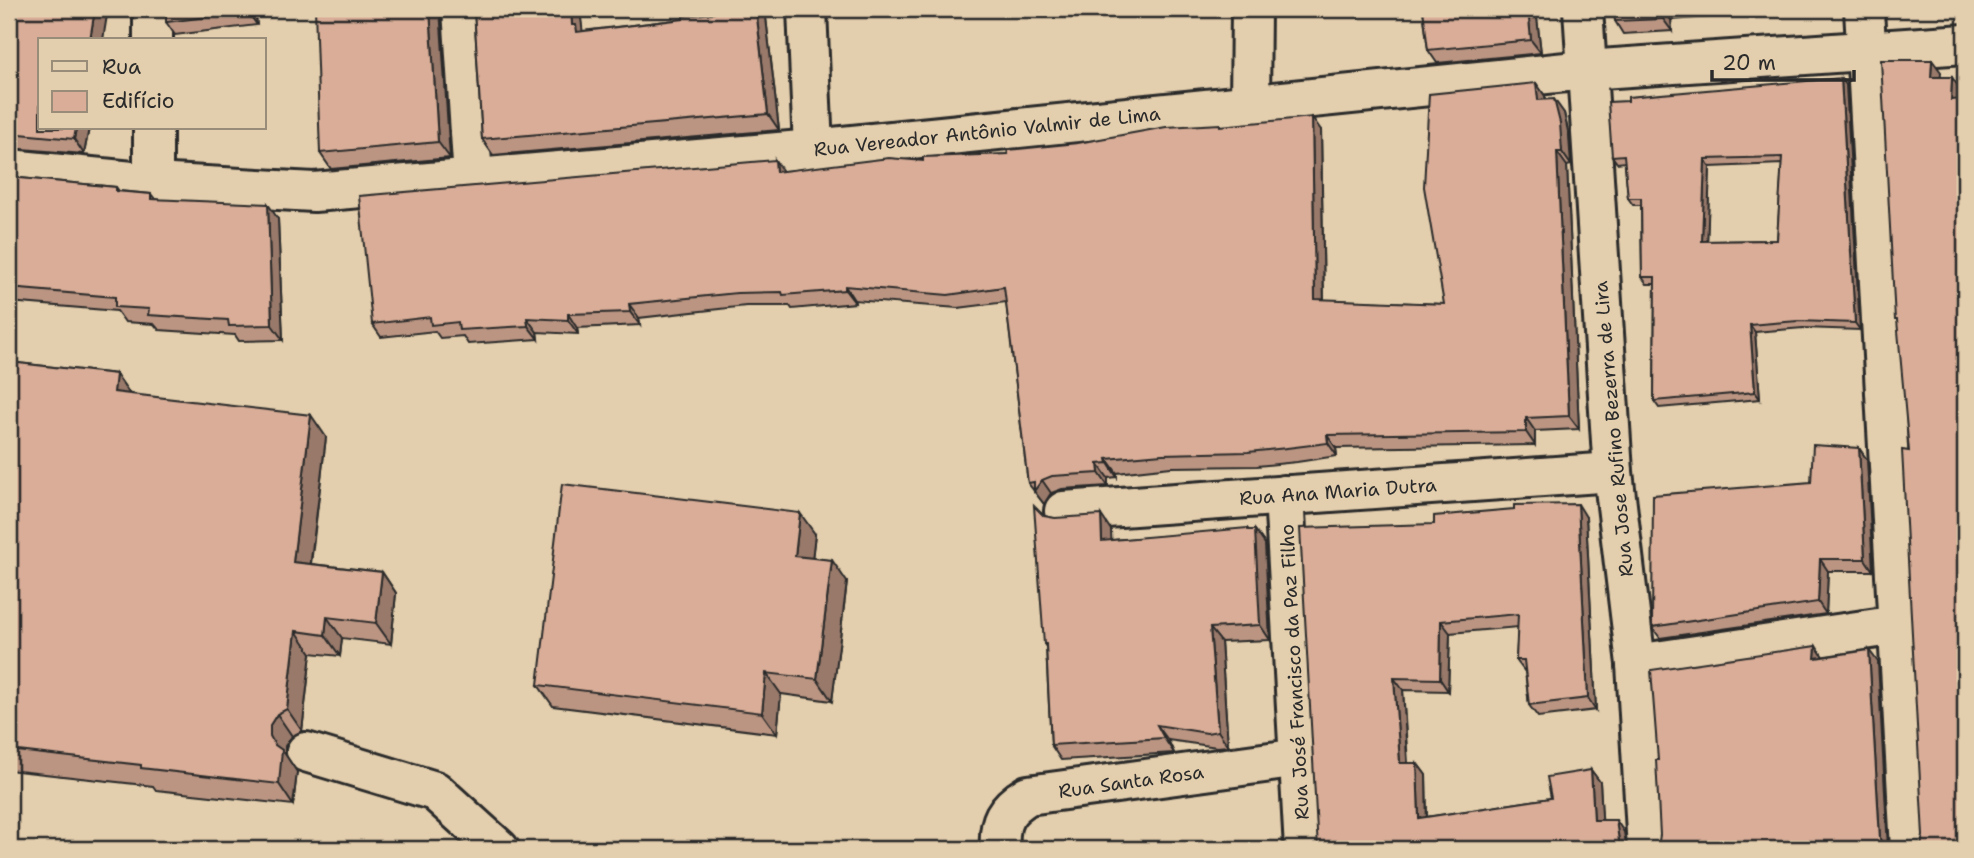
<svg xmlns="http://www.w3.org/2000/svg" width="1974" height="858" viewBox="0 0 1974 858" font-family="'Shantell Sans',sans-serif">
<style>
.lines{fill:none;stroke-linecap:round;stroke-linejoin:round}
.minor-casing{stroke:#2b2b2b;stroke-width:44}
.minor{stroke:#e3cead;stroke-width:38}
.wall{fill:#bb9582;stroke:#2b2b2b;stroke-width:2;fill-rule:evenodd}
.shaded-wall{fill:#98796a;stroke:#2b2b2b;stroke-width:2}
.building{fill:#d9ad97;stroke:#2b2b2b;stroke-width:2;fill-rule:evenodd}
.labels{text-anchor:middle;stroke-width:5;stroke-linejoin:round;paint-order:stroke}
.street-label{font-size:19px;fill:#2b2b2b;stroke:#e3cead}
</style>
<rect width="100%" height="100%" fill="#e3cead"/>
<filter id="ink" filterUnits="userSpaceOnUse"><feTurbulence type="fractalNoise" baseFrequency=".0143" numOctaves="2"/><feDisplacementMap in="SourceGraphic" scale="14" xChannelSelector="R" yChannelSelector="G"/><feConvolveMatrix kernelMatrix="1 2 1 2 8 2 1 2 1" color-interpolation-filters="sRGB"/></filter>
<g filter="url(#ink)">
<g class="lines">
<defs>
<g id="minor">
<polyline points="462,9 473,179"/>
<polyline points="807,9 813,149"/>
<polyline points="1583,9 1613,472 1636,664 1647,849"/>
<polyline points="1864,9 1910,849"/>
<polyline points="153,40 153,9"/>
<polyline points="1250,104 1251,9"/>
<polyline points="9,169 153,183 314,192 813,149 1586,70 1965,44"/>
<polyline points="153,183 153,128"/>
<polyline points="1284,495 1304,849"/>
<polyline points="1064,511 1613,472"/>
<polyline points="1636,664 1898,625"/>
<polyline points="306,752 435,791 499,849"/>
<path d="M 1000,849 C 998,821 1005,809 1028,795 L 1300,758"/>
</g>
</defs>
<use href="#minor" class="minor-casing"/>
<use href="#minor" class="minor"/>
</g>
<g class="wall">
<polygon points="9,9 40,128 89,128 84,154 9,148"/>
<polygon points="166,9 255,9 257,25 175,35 166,22"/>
<polygon points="440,9 450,158 331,169 320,153"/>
<polygon points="474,9 580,9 582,31 683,19 714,13 714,9 765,9 779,130 493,155 482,139"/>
<polygon points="1423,9 1536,9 1541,53 1437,63 1428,50"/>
<polygon points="1614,9 1816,9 1671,20 1672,31 1623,34 1615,21"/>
<polygon points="1536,83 1545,96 1546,100 1564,113 1569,136 1571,165 1567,166 1579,429 1535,431 1535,445 1336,448 1337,456 1297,462 1257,466 1171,467 1117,473 1117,477 1108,478 1108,486 1062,489 1051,493 1044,504 1028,483 1006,302 958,308 854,300 855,303 792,309 790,306 746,306 639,318 640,325 577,328 578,334 537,332 538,339 468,344 463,336 440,338 435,331 381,337 372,324 783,171 1008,154 1078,143 1222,126 1321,130 1324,300 1444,304"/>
<path d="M 1846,85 L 1860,330 L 1803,328 L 1755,332 L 1760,399 L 1659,408 L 1654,401 L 1655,284 L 1647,284 L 1642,277 L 1641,205 L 1633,205 L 1628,198 L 1625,162 L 1617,163 L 1612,156 ZM 1782,164 L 1777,240 L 1707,241 L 1710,167 Z"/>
<polygon points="9,177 116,187 119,191 151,194 155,199 278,219 283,340 239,341 235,335 159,330 154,324 125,322 117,311 9,302"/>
<polygon points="9,362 116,374 130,394 326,437 311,564 382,572 396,593 391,644 342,638 340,656 311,653 302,731 292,736 285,746 285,754 297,772 293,805 156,790 153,786 9,770"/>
<polygon points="1859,448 1867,460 1873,571 1828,571 1826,614 1660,638 1652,627 1811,482"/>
<polygon points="1044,516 1111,530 1111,540 1255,530 1265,544 1270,640 1221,642 1228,746 1217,747 1168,740 1174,753 1061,760 1051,745 1046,647 1044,644"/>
<polygon points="1586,517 1596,710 1538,717 1529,705 1525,672 1516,660 1518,627 1450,633 1448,691 1403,690 1408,763 1417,763 1426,775 1427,817 1551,798 1591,770 1600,782 1602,820 1624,832 1627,849 1319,849 1434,524"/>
<polygon points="815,534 812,558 847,582 832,701 781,694 777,734 553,706 538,685"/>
</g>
<g class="shaded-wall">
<polygon points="95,9 108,9 103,40 90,40"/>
<polygon points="247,9 255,9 257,25 248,12"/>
<polygon points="430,9 440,9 450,158 438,142"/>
<polygon points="571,9 580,9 583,35 588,48 572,25"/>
<polygon points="756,9 765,9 779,130 768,114"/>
<polygon points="1528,9 1536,9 1541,53 1531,40"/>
<polygon points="1663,9 1671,20 1672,31 1663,19"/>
<polygon points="1932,60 1941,72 1940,89 1931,77"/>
<polygon points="1952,77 1960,89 1960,112 1951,100"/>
<polygon points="1841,78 1846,85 1860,330 1855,323"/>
<polygon points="1536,83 1545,96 1547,114 1538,100"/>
<polygon points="1554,99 1564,113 1569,136 1571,165 1562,152"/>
<polygon points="1312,117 1321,130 1324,313 1315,299"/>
<polygon points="76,128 89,128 84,154 74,139"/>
<polygon points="1557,152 1567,166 1579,429 1569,416"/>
<polygon points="1705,159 1710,167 1707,248 1702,241"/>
<polygon points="775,160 784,173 776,172"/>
<polygon points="268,204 278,219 283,340 272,325"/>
<polygon points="845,286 854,300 855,303 845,290"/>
<polygon points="629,304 639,318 640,325 630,312"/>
<polygon points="568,314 577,328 578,334 568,320"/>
<polygon points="527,318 537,332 538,339 528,326"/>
<polygon points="1750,325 1755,332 1760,399 1755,392"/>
<polygon points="116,374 131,396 114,392"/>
<polygon points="311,415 326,437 308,584 293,562"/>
<polygon points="1526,418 1535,431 1535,445 1526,432"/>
<polygon points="1327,435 1336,448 1337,456 1328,443"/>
<polygon points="1859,448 1867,460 1873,571 1865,559"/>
<polygon points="1107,459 1117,473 1117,477 1108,463"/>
<polygon points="1098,464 1108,478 1108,486 1099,473"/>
<polygon points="1042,480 1051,493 1044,504 1034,491"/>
<polygon points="1578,504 1586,517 1596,710 1588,698"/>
<polygon points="800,513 815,534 810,577 795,556"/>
<polygon points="1101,515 1111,530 1112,555 1102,541"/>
<polygon points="1247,528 1255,539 1255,530 1265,544 1270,640 1260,625"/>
<polygon points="1820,559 1828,571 1826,614 1818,602"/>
<polygon points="832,560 847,582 832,701 817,679"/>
<polygon points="382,572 396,593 391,644 376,623"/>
<polygon points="327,617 342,638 340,656 325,635"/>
<polygon points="1441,621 1450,633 1448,691 1440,679"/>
<polygon points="1210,628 1221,642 1228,746 1218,731"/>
<polygon points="296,631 311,653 302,731 287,709"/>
<polygon points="1816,646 1824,658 1815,658"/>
<polygon points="1869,650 1878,662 1888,849 1884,849 1880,839"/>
<polygon points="766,673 781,694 777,734 762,713"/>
<polygon points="1394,678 1403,690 1408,776 1400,763"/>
<polygon points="277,714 292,736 285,746 285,754 297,772 293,805 279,784 270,736 270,725"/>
<polygon points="1157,725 1168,740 1174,753 1164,738"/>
<polygon points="1417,763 1426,775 1427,830 1419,818"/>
<polygon points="1591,770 1600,782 1603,832 1594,820"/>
<polygon points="1616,820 1624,832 1627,849 1621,849 1620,848"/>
</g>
<g class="building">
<polygon points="9,9 95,9 90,40 40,40 40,128 76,128 74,139 9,133"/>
<polygon points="166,9 247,9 248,12 166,22"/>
<polygon points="315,9 430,9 438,142 320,153"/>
<polygon points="474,9 571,9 572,25 576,25 577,32 683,19 683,16 714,13 714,9 756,9 768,114 482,139"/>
<polygon points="1423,9 1528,9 1531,40 1428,50"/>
<polygon points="1614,9 1663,9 1663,19 1615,21"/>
<polygon points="1881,60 1932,60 1931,77 1952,77 1951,100 1965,99 1965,849 1918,849 1921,846 1923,836 1902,450 1909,451 1897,320 1895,320"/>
<path d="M 1841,78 L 1855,323 L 1798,321 L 1750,325 L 1755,392 L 1654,401 L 1655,277 L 1642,277 L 1641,198 L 1628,198 L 1624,155 L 1612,156 L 1608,102 L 1628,101 L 1628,97 ZM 1782,157 L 1777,240 L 1702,241 L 1705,159 Z"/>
<polygon points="1536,83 1538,100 1554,99 1560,123 1562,152 1557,152 1569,416 1526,418 1526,432 1327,435 1328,443 1287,448 1248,452 1162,454 1107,459 1108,463 1098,464 1099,473 1052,476 1042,480 1034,491 1034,482 1028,483 1004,287 948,295 845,286 845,290 783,295 782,292 737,293 629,304 630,312 568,314 568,320 527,318 528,326 459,330 458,322 431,325 430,317 372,324 359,196 775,160 776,172 889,158 923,161 923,157 1008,154 1007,150 1078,143 1166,127 1220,124 1220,126 1312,117 1315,299 1444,304 1424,187 1429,94"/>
<polygon points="9,177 116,187 116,191 151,194 151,199 268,204 272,325 229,326 228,320 148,315 149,309 115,307 115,297 9,288"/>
<polygon points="9,362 116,374 114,392 311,415 293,562 382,572 376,623 327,617 325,635 296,631 287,709 277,714 270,725 270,736 275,745 282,750 279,784 141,768 141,765 9,750"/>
<polygon points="1813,445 1859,448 1865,559 1820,559 1818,602 1652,627 1653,495 1811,482"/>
<polygon points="562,484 800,513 795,556 832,560 817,679 766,673 762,713 538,685"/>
<polygon points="1578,504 1588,698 1529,705 1524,660 1516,660 1518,614 1441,621 1440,679 1394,678 1400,763 1417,763 1419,818 1551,798 1547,777 1591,770 1594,820 1616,820 1620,848 1621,849 1318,849 1300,528 1434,524 1434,516 1514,509 1514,505"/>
<polygon points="1034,506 1044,516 1055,518 1101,515 1102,541 1247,528 1248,530 1255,530 1260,625 1210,628 1218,731 1207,733 1157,725 1164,738 1051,745 1046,644 1044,644"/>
<polygon points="1816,646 1815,658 1869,650 1880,839 1884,849 1656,849 1658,847 1660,835 1656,760 1658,760 1651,670"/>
</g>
</g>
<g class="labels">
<g class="street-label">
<text transform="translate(987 131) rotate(-6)" y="7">Rua Vereador Antônio Valmir de Lima</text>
<text transform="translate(1613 429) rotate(-95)" y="7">Rua Jose Rufino Bezerra de Lira</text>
<text transform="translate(1338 491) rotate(-4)" y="7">Rua Ana Maria Dutra</text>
<text transform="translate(1294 672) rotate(-93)" y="7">Rua José Francisco da Paz Filho</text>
<text transform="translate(1131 781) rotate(-8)" y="7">Rua Santa Rosa</text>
</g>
</g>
<rect width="1974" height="858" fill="none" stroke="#e3cead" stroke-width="35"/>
<rect x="18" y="18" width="1939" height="823" fill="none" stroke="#2b2b2b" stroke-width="2.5" filter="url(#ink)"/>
<rect x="38" y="38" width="228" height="91" fill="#e3cead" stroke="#998d79" stroke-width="2"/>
<rect x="52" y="61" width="35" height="10" fill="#e3cead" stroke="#998d79" stroke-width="2"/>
<text x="102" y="74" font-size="21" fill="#2b2b2b">Rua</text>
<rect x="52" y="91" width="35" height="21" fill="#d9ad97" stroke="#998d79" stroke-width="2"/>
<text x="102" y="108" font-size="21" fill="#2b2b2b">Edifício</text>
<path d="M1712 70v10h142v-10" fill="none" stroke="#2b2b2b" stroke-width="3.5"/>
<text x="1722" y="70" font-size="21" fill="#2b2b2b" stroke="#e3cead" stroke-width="5" paint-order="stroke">20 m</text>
</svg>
